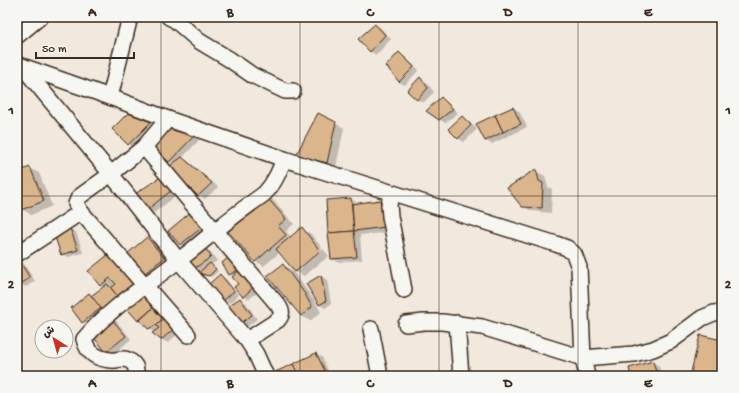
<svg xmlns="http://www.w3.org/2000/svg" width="739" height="393" viewBox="0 0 739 393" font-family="'Gochi Hand','Playpen Sans Arabic',sans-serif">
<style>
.shadow{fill:#0003}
.building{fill:#dbb58c;stroke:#3b2a1e}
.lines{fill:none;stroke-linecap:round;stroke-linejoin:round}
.street-casing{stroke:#3b2a1e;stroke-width:18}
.street{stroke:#f6f6f2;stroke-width:15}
.grid{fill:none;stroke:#3b2a1e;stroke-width:1;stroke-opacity:0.55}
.neatline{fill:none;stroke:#3b2a1e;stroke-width:1.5}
.grid-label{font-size:13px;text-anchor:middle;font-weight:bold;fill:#3b2a1e}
</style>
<rect width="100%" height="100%" fill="#f1e9de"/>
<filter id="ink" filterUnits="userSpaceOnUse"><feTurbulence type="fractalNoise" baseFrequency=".025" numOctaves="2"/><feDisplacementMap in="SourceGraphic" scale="8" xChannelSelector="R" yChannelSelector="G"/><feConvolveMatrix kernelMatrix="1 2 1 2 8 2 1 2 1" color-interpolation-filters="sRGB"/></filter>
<g filter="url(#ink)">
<g class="shadow">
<polygon points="375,25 381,28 391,39 376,55 370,51"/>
<polygon points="399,53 405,57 419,70 405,85 399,82"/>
<polygon points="421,78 426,82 434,92 423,103 417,99"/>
<polygon points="441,98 447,102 458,113 445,123 439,119"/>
<polygon points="513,108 519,111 527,127 492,144 485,141"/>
<polygon points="128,115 150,123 156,126 135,147 129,144"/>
<polygon points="462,117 468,121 477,129 464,142 458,138"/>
<polygon points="335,123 344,128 336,167 306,160 297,155"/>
<polygon points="168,130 194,137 199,140 182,158 188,161 218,187 205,199 199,195 174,164 169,162 153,147"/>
<polygon points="30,168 39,173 52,206 31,215 22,209 17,198 17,173"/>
<polygon points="536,171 545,176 548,187 552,189 551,213 532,211 522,206"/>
<polygon points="168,181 178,194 154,213 148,209"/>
<polygon points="264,195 273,200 294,224 286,231 291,237 302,229 311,234 322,248 297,269 297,271 323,249 329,256 304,276 295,271 280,252 264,266 255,261"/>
<polygon points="351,199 360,204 380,201 389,207 394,232 360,235 362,260 338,262 332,259"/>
<polygon points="192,212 209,229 187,248 181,245 170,231"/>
<polygon points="70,229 76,232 83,253 68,257 62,254"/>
<polygon points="148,238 154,242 170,261 150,277 144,274"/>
<polygon points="205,249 211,252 217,261 211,265 218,271 212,277 202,274 202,271 195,267"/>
<polygon points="109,255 182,330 168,343 161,339 155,332 148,328 145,324 138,321 124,304 89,325 83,322 92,297 104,287 101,285"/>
<polygon points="17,258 22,261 35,281 26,287 20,284 17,278"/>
<polygon points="233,259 262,289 249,299 243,296 239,284 234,276 230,274"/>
<polygon points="283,265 292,270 314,300 321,312 310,321 301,316"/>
<polygon points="220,276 226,279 239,295 230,303 224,300"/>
<polygon points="321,276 327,280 331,304 325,308 319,304 308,285"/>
<polygon points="240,299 246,303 257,319 247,327 240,324"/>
<polygon points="111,319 117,322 131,339 113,355 107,351"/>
<polygon points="316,354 322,357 330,375 328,376 276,376"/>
<polygon points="653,363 659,366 662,376 632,376"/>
</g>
<g class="building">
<polygon points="375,24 385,35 370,52 358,39"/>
<polygon points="399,52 414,67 399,82 386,66"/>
<polygon points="420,77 428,88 417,100 407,91"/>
<polygon points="441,97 453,109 439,120 426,111"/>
<polygon points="513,107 521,124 503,132 495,115"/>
<polygon points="128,113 151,122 128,145 112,129"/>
<polygon points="318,113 336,122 327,163 296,155"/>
<polygon points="495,115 503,132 485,141 476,124"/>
<polygon points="462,116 471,125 458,139 448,129"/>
<polygon points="168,129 194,136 169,162 152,147"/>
<polygon points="182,157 212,183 198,196 168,167"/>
<polygon points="30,167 44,201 21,210 17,200 17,172"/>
<polygon points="536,169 539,181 543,183 542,208 522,207 507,188"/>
<polygon points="162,176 172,190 147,210 135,194"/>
<polygon points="264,194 286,219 278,226 286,235 255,262 225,228"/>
<polygon points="351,198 354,231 328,233 326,200"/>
<polygon points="380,200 386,227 354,231 352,204"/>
<polygon points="192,211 204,226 180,245 168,231"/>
<polygon points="302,227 320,251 295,272 276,249"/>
<polygon points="70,228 78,250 61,255 54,234"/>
<polygon points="354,231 357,257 331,259 328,233"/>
<polygon points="147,237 164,258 144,274 127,254"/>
<polygon points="205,247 211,257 195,268 188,258"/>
<polygon points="109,254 136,284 118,297 111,288 116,284 110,278 100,286 88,271"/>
<polygon points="230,256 242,268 229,275 222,263"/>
<polygon points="17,257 30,278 20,284 17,280"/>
<polygon points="210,263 216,269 209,276 198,273"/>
<polygon points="283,264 305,294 312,307 301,316 267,276"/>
<polygon points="242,268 256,285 243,297 234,287 238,284 232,277"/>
<polygon points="220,274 234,291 223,301 209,284"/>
<polygon points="321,275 326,301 319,305 306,284"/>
<polygon points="107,284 111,288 118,297 102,310 91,296"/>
<polygon points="140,289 155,306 138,321 123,304"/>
<polygon points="89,293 101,308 82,323 71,308"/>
<polygon points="240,298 252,315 240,324 227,307"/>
<polygon points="155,306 166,316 156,325 148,329 140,320"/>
<polygon points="166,316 177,326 161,340 152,333 159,328 156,325"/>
<polygon points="111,318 126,336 106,352 91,334"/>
<polygon points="700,335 722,340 722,376 690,376"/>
<polygon points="316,353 325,371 316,376 299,376 293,364"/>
<polygon points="653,361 657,376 631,376 629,368"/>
<polygon points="293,364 299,376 275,376 273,373"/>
</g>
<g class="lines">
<defs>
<g id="street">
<polyline points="169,17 175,20 199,41 229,59 252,75 285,91 293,91"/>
<polyline points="17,36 40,17"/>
<polyline points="22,66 110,97 168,119 284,159 556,244 567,248 574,254 579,267 583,358 587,376"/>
<polyline points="22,66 111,174 179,261 247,340 256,354 266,376"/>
<polyline points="110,97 130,17"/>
<path d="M 168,119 L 144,147 L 215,231 L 278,305 C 282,311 283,314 278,320 L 247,340"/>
<polyline points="144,147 111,174 79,197 76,204 81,212 188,335"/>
<polyline points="391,193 389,205 390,216 404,290"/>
<polyline points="17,254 81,212"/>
<polyline points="457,323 461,376"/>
<polyline points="406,324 424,322 442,322 482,327 583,358 634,354 653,349 671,341 702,318 714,313 722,312"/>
<polyline points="371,329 380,376"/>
<path d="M 135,376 C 135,375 137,371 136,370 C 136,364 129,359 123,359 C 119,359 115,361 111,360 C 96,359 87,352 84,339 C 111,307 147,285 179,260 C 191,251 203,241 215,231 C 231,218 247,206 264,194 C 274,184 279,172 284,159"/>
</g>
</defs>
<use href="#street" class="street-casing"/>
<use href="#street" class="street"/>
</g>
</g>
<path class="grid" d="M 161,17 L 161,376M 300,17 L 300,376M 439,17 L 439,376M 578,17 L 578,376M 17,196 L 722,196"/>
<rect width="739" height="393" fill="none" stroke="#f6f6f2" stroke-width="44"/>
<g transform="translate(54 339) rotate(323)"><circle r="19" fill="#f6f6f2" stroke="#aba49d"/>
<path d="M0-3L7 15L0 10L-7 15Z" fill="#c8321e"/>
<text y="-6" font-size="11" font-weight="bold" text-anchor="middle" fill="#3b2a1e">ش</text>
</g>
<path d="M36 52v6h98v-6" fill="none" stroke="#3b2a1e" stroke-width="2"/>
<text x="42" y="52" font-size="12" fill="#3b2a1e" stroke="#f6f6f2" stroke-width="3" paint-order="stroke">50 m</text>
<rect x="22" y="22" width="695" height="349" class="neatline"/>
<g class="grid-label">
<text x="92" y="16">A</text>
<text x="230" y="16">B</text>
<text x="370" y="16">C</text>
<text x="508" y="16">D</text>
<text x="648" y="16">E</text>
<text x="11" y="114">1</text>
<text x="728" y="114">1</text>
<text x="11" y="288">2</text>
<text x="728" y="288">2</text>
<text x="92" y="387">A</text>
<text x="230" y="387">B</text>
<text x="370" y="387">C</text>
<text x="508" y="387">D</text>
<text x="648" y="387">E</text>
</g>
</svg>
